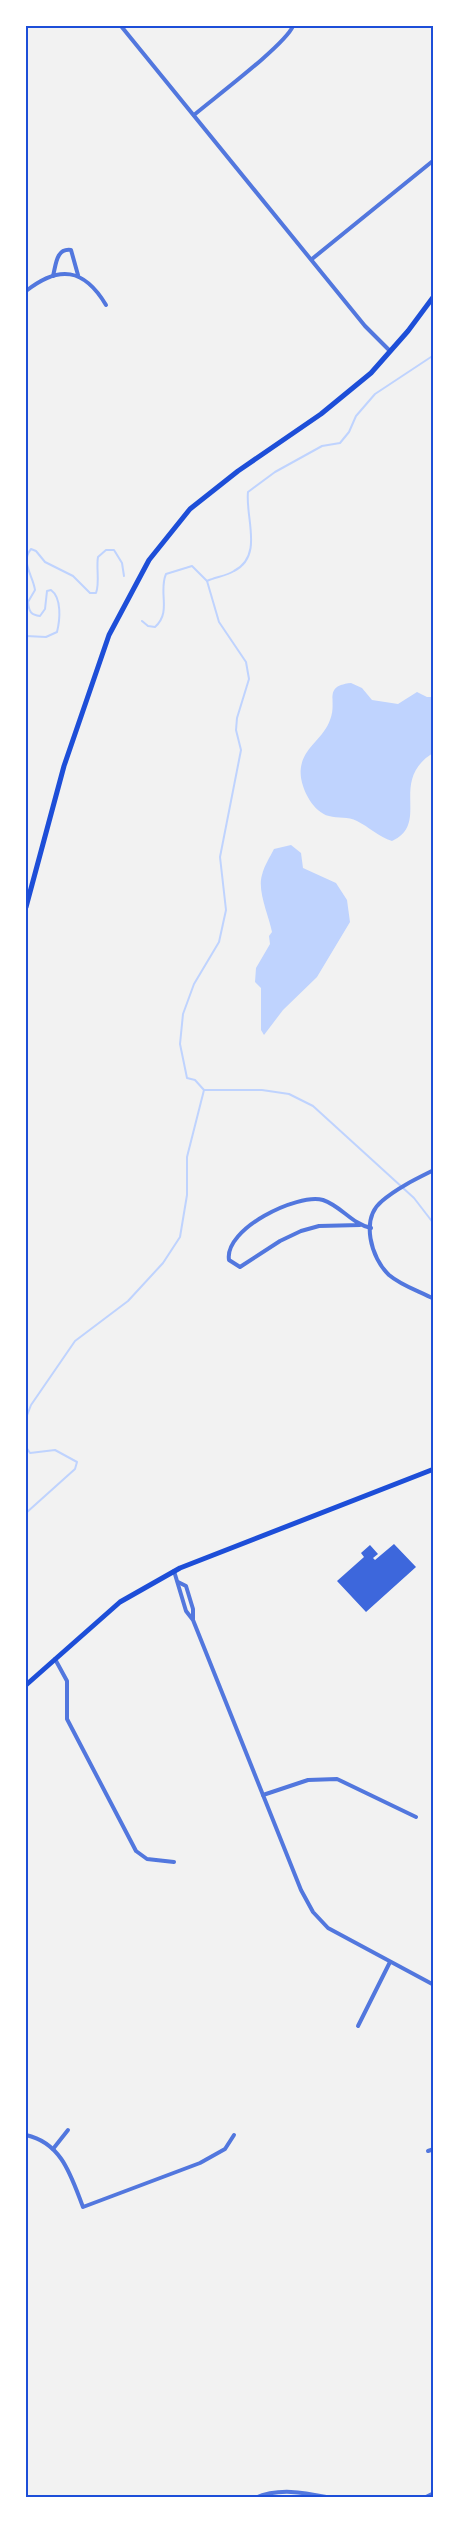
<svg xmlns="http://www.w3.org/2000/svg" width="459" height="2523" viewBox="0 0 459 2523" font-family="'Roboto Condensed',sans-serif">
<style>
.water{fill:#bfd3fe}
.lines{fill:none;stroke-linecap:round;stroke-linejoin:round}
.stream{stroke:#bfd3fe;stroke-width:2}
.building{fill:#3d67dc}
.minor{stroke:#5277de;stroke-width:4}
.secondary{stroke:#1d4ed8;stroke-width:5}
.neatline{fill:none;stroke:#1d4ed8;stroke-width:2}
</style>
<rect width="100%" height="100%" fill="#f2f2f2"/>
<g class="water">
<path d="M 351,683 L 362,688 L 372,700 L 398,704 L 417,692 L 427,697 L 433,697 L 433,753 C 388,781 431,823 392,841 C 379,837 369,827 357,821 C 348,816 338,819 329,816 C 312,812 298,784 301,767 C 304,747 324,738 330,720 C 338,701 322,686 351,683 Z"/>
<path d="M 291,845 L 301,853 L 303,868 L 336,883 L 347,900 L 350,922 L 317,977 L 283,1010 L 264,1035 L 261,1030 L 261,988 L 255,982 L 256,968 L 270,944 L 269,936 L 272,932 C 269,916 257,891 262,875 C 264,866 270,857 274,849 Z"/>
</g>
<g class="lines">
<g class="stream">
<path d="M 207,581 C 216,577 226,576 234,571 C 264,556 245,517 248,492 L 275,472 L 322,446 L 340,443 L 349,432 L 356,416 L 375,394 L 434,355"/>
<path d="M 142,621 L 148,626 L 155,627 C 172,612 158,592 166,574 L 192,566 L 207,581 L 219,622 L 246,662 L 249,679 L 237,718 L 236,730 L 241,750 L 220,857 L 226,910 L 219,942 L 194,984 L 183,1014 L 180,1044 L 187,1078 L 195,1080 L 204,1090 L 262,1090 L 289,1094 L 313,1106 L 414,1198 L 434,1224"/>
<path d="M 26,636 L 46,637 L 57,632 C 60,620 62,598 51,590 L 47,591 L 45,609 L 40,616 C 31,615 29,612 28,602 L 35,590 C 33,575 20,562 31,549 L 36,551 L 45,562 L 73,576 L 90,593 L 96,593 C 100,583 96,568 98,557 L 106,550 L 114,550 L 122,563 L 124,576"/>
<polyline points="26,1418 31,1405 75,1341 128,1301 163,1263 180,1237 187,1195 187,1157 204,1090"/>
<polyline points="26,1447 30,1453 55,1450 77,1462 75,1469 26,1513"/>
</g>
</g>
<polygon class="building" points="394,1544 416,1567 366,1612 337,1581 364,1557 361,1553 370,1545 378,1554 373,1558 375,1560"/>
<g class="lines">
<g class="minor">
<polyline points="121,26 365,326 390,351"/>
<path d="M 194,115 C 214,98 285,45 293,26"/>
<polyline points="312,259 434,160"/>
<path d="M 53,276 C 56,265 56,248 71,250 L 78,275"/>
<path d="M 26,291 C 59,265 84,268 106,305"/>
<path d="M 434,1170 C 416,1179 397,1188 382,1201 C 360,1219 371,1258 389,1275 C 402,1286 419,1291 434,1299"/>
<path d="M 360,1225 L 319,1226 L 301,1231 L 280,1241 L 240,1267 L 229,1260 C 224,1229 297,1193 323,1200 C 341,1206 352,1224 371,1228"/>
<polyline points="174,1571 186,1611 193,1620 301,1890 313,1912 328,1928 434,1985"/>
<polyline points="178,1582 186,1586 193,1609 193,1619"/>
<polyline points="55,1659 67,1681 67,1719 136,1851 147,1859 174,1862"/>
<polyline points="263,1795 308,1780 337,1779 416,1817"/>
<polyline points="358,2026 390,1962"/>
<path d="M 26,2135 C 62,2143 71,2176 83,2207 L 200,2163 L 225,2149 L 234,2135"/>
<polyline points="53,2149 68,2130"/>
<polyline points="428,2151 434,2149"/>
<path d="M 255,2498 C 280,2487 306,2493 332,2498"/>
<polyline points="424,2498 434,2493"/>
</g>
<g class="secondary">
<polyline points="26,907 64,766 109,635 149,560 190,509 238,471 321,414 371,373 408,331 434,296"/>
<polyline points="26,1685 120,1602 180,1568 434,1469"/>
</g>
</g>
<rect width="459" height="2523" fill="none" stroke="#ffffff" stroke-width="54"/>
<rect x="27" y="27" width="405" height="2469" class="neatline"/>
</svg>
